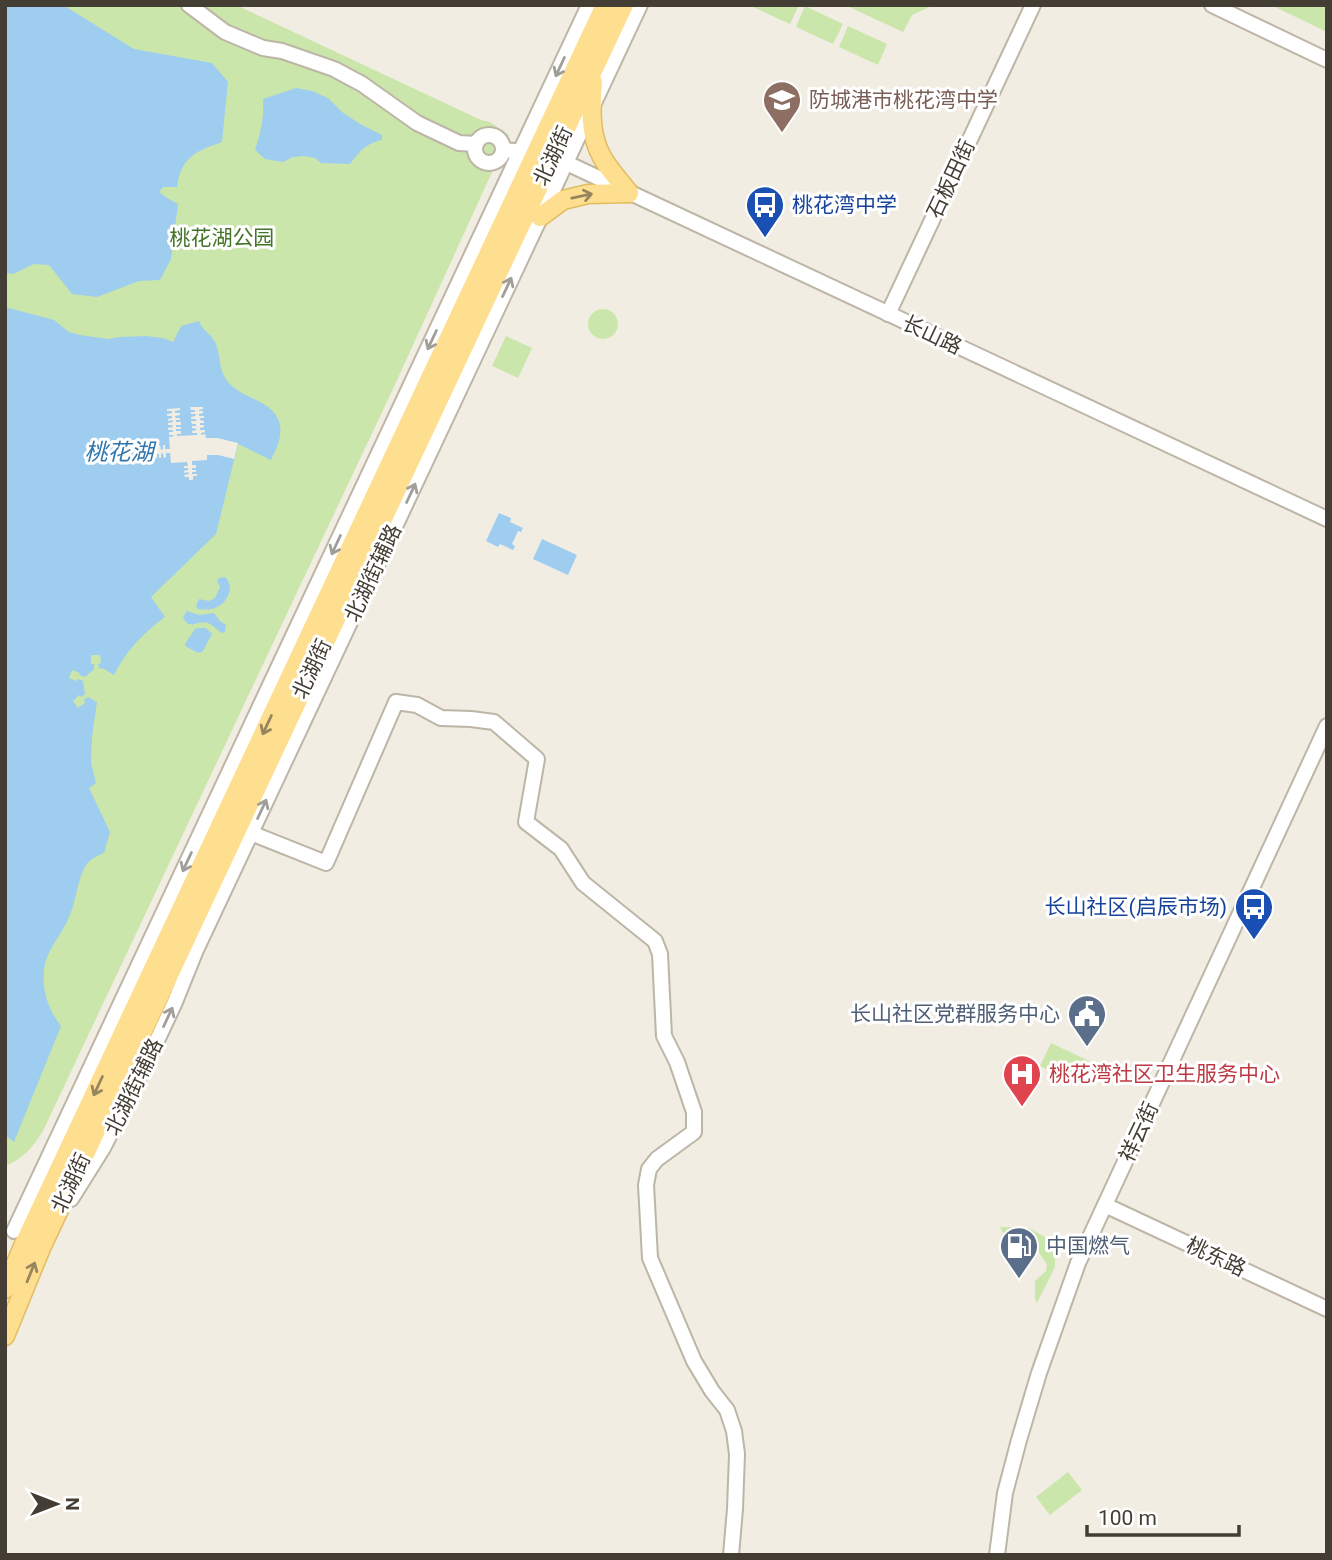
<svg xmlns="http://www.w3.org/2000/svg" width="1332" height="1560" viewBox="0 0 1332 1560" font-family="Roboto,'Noto Sans SC',sans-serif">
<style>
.green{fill:#cbe6ab}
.water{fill:#9ecdef}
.pier{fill:#f1ede3}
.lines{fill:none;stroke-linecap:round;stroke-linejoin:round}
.minor-casing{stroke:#bdb5a6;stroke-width:18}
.major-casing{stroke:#e2bc60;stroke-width:21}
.minor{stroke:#fff;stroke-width:14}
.major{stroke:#fedf90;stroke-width:18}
.oneway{stroke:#a19e99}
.oneway2{stroke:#97865d}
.labels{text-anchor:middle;stroke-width:6;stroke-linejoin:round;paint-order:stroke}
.education-label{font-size:21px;fill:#785e54;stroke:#fff;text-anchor:start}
.street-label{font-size:21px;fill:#433d33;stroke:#fff}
.transit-label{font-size:21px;fill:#164399;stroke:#fff;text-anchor:start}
.park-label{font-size:21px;fill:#447428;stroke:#fff}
.service-label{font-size:21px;fill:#4e5e75;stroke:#fff;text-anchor:end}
.health-label{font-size:21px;fill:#be3a42;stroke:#fff;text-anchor:start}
.water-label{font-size:23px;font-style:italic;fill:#2e76ae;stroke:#fff}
</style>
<rect width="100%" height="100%" fill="#f1ede3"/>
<g class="green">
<path d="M 5,5 L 236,5 L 481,120 L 490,122 L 509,135 L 392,391 L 43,1131 C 33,1147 23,1159 5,1166 Z"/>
<polygon points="754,5 799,5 790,24 753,7"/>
<polygon points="845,5 934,5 912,15 903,32"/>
<polygon points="1271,5 1327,5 1327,32"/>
<polygon points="805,6 843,24 833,44 796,27"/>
<polygon points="848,26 887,44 878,65 839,47"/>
<circle cx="603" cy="324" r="15"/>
<polygon points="506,336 532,348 518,378 492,366"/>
<polygon points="1051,1043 1089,1061 1078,1084 1040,1066"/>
<polygon points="1000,1227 1029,1228 1050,1240 1055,1246 1055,1267 1037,1303 1035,1299 1035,1281 1046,1271 1047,1265 1029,1237 1004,1235"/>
<polygon points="1068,1472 1082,1490 1050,1515 1036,1497"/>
</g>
<g class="water">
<path d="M 5,5 L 63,5 L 134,49 L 212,63 L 228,82 L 222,142 C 196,151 181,157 177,187 L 163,187 L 159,192 L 167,198 L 178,204 L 171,259 L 160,280 L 139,281 L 97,297 L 72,294 L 49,265 L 34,264 L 13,274 L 5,273 Z"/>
<path d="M 296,88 L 312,91 L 328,98 L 342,112 L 360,124 L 382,135 L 382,140 C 365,144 361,150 350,164 L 321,163 L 315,158 L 304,156 L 293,157 L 283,162 L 265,159 L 255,150 C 261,132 264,118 263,99 Z"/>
<path d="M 5,307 L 54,320 L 69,332 L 80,335 L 108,339 L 120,337 L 146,336 L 163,338 L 173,342 L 181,326 L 199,321 C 202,330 211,334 215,342 C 222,357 217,369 229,383 C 237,392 248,396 258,401 C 287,415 284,435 271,460 L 238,444 L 216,534 L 151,597 L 165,617 C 143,633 126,651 114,675 L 104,669 L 99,668 L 98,664 L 101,663 L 100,655 L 91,655 L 91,664 L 94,664 L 94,669 L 85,677 L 79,675 L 80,673 L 72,670 L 69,678 L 76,681 L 78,679 L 83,681 L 85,694 L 81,697 L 79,695 L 73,701 L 78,708 L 85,703 L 84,700 L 88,697 L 97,702 L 92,737 L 91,762 L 96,783 L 89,788 L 110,832 L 104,853 C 97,856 90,859 86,865 C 78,877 76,902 69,917 C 62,935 46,950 44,970 C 42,991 48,1009 61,1026 L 14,1142 L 5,1135 Z"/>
<polygon points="499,513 511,518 510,522 523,528 521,532 518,531 512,544 515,546 513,550 500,544 498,547 486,541"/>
<polygon points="542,539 577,555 568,575 533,559"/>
<path d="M 225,577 C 235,586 228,602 217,607 C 211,610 205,610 198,609 L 196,606 L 199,599 L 209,601 L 215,598 L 220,587 L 217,581 L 219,578 Z"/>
<path d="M 187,611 L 199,615 L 214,613 L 220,621 L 226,625 L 225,632 L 222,633 C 217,630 213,625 208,623 C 196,619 190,632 183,617 Z"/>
<polygon points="198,628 206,628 212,634 203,651 198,653 185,646 185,644 195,629"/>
</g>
<polygon class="pier" points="190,407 203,407 203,409 199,410 199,411 203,411 203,413 199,414 199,416 204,416 204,418 200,418 200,420 204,421 204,423 200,423 200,425 204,425 204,427 200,428 200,430 205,430 205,432 201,433 201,435 205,434 206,438 217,438 238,443 234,459 218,455 207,455 207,460 192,461 192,465 196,465 196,468 192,468 192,470 196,470 196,472 192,472 192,474 197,474 197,476 193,476 193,480 189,480 189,477 185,477 184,475 189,474 188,472 184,473 184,471 188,470 188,468 184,468 184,466 188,466 187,462 171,463 170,453 166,453 166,457 164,458 163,453 161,454 161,458 159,458 159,454 157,454 157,458 155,458 154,454 152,454 152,458 150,459 149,454 147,454 147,459 146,459 145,455 142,454 142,451 145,451 145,446 146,446 147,451 149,450 149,446 151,446 152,450 154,450 153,445 156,445 156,450 158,450 158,445 160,445 161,450 163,449 163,445 165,445 165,449 170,449 169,437 174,436 173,435 169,435 169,432 173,432 173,430 168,430 168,428 173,427 172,425 168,425 168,423 173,422 172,420 168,421 168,419 172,418 172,416 167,416 167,414 172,413 172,411 167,411 167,409 180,408 180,410 175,411 175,413 180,413 180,415 175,416 176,418 180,418 180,420 176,420 176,422 181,422 181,425 176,425 176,427 181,427 181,429 176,429 176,431 181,431 181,434 177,434 177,436 197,435 197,433 192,433 192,431 196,430 197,429 192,428 192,426 196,426 196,424 192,424 191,421 196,421 196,419 191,419 191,417 195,416 196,414 191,414 191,412 195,412 195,410 191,410"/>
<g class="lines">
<defs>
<g id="minor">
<polyline points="189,5 225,32 263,48 282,51 334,69 362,84 417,123 459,143 476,144"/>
<polyline points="1212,5 1327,60"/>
<circle cx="489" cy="149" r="14"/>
<polyline points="503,150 528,152"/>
<polyline points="558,159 1327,519"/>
<polyline points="888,314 1033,5"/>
<polyline points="251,833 326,863 396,702 417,705 441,718 471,719 494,722 537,759 526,822 561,849 583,883 655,941 660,954 664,1036 677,1062 694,1112 694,1132 657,1159 649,1169 646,1185 650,1258 694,1361 712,1391 727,1410 734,1431 737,1454 735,1509 731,1555"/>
<polyline points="71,1199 103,1148 153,1049 175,1002 196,950 640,5"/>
<polyline points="1105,1205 1327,1309"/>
<polyline points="14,1231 589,5"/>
<polyline points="997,1555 1005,1493 1019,1440 1039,1373 1078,1263 1327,726"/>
</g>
<g id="major">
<path d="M 593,82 C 591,107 589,134 602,157 C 609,170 620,181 629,193"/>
<polyline points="540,217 563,200 588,194 629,193"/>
<polyline points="5,1289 24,1244 605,5"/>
<polyline points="5,1336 41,1248 624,5"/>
</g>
</defs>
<use href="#minor" class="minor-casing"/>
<use href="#major" class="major-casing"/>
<use href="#minor" class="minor"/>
<use href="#major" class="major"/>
</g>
<defs><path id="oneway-shaft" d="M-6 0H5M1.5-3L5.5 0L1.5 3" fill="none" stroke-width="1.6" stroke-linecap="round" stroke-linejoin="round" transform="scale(1.75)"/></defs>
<g class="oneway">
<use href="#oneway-shaft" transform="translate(560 67) rotate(115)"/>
<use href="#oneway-shaft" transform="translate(507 287) rotate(-65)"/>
<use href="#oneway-shaft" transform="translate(432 340) rotate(115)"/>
<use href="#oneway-shaft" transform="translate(411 493) rotate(-65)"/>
<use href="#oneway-shaft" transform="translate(336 545) rotate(115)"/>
<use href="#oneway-shaft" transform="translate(262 809) rotate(-65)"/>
<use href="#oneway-shaft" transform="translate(187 862) rotate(115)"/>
<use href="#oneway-shaft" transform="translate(168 1017) rotate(-65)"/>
</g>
<g class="oneway2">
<use href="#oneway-shaft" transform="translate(582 196) rotate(-12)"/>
<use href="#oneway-shaft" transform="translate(267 725) rotate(115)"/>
<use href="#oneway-shaft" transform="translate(98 1086) rotate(115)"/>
<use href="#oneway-shaft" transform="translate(31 1272) rotate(-68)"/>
</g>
<defs>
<symbol id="school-pin" viewBox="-11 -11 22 30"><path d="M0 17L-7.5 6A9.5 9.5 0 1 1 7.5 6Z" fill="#8d6e63" stroke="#fff"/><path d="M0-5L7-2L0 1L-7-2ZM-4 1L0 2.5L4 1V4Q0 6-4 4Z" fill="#fff"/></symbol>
<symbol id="bus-pin" viewBox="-11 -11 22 30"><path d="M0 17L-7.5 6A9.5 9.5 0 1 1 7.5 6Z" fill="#1a4fb4" stroke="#fff"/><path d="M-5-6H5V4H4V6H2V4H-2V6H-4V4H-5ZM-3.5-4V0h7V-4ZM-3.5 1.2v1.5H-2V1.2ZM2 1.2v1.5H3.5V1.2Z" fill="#fff"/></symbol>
<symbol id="civic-pin" viewBox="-11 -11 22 30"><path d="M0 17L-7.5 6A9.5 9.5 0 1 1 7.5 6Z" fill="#5c6f8a" stroke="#fff"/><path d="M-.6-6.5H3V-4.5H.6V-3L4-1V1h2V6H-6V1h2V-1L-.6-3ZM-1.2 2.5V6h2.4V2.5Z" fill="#fff"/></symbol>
<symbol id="hospital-pin" viewBox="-11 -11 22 30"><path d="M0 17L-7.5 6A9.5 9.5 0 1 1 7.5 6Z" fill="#e0444e" stroke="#fff"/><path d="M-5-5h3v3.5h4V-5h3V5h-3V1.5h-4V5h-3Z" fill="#fff"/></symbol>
<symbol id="fuel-pin" viewBox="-11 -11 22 30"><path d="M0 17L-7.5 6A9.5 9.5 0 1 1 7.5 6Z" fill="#5c6f8a" stroke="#fff"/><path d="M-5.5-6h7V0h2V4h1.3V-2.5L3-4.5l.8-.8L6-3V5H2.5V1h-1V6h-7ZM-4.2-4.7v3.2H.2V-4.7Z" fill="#fff"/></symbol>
</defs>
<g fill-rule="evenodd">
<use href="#school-pin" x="760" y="78" width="44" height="60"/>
<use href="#bus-pin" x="743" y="183" width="44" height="60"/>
<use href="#bus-pin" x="1232" y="885" width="44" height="60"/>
<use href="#civic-pin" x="1065" y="992" width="44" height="60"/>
<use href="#hospital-pin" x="1000" y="1052" width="44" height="60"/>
<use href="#fuel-pin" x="997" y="1224" width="44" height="60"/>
</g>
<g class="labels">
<g class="education-label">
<text x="809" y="107">防城港市桃花湾中学</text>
</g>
<g class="street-label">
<text transform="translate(553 156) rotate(-65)" y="7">北湖街</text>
<text transform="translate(951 179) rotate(-65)" y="7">石板田街</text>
<text transform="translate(932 335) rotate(25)" y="7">长山路</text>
<text transform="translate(373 573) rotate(-65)" y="7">北湖街辅路</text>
<text transform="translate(312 669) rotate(-65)" y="7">北湖街</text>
<text transform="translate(134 1087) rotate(-64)" y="7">北湖街辅路</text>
<text transform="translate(1139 1132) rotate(-65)" y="7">祥云街</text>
<text transform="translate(71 1183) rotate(-65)" y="7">北湖街</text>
<text transform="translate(1216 1257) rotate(25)" y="7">桃东路</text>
</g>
<g class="transit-label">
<text x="792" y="212">桃花湾中学</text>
<text x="1227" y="914" text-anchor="end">长山社区(启辰市场)</text>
</g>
<g class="park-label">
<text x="222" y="245">桃花湖公园</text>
</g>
<g class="service-label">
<text x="1060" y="1021">长山社区党群服务中心</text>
<text x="1046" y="1253" text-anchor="start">中国燃气</text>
</g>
<g class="health-label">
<text x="1049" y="1081">桃花湾社区卫生服务中心</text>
</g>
<g class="water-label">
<text x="119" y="460">桃花湖</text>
</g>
</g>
<rect width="1332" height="1560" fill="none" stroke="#433d33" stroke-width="14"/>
<g transform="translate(56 1504) rotate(90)" stroke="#ffffff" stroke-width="5" paint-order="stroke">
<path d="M0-5L12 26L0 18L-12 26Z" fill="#433d33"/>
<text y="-10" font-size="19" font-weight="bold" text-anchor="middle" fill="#433d33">N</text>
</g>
<path d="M1087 1525v10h152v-10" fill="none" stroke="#433d33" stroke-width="3.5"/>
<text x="1098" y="1525" font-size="21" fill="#433d33" stroke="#ffffff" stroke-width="5" paint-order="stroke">100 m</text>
</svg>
